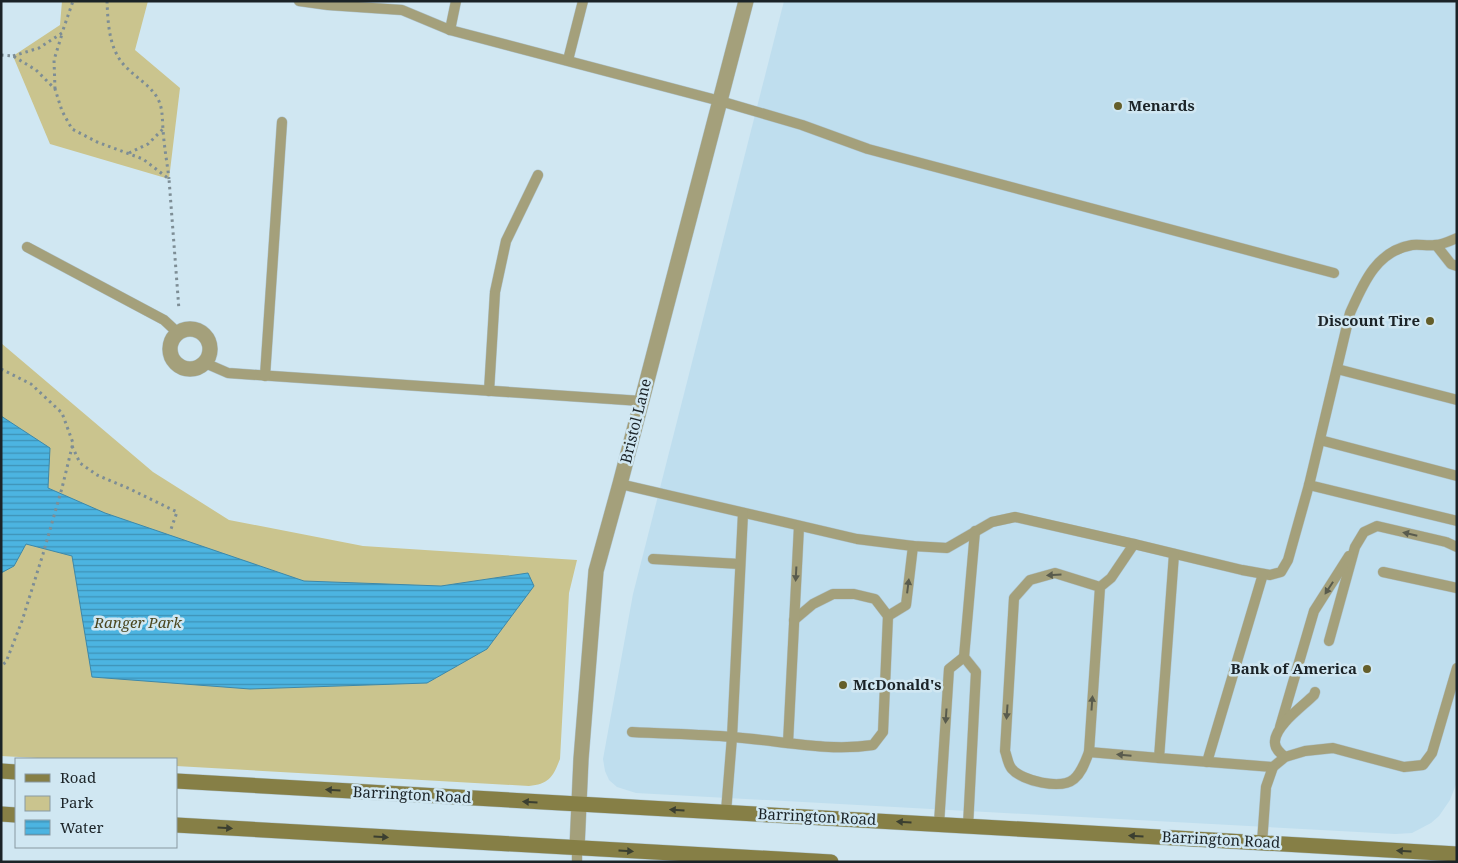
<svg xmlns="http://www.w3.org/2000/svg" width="1458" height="863" viewBox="0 0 1458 863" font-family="'Noto Serif',serif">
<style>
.built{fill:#bfdeee}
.park{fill:#cac48e}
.water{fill:url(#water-rules);stroke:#3d88a9}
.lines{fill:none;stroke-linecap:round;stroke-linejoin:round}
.lane-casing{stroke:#afc4cd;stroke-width:11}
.street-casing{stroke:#afc4cd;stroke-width:16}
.secondary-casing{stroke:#afc4cd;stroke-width:16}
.path{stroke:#7d8d95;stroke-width:3;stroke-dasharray:2.5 4;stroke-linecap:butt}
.lane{stroke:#a4a07b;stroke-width:10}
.street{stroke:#a4a07b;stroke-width:15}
.secondary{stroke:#867f46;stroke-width:15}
.oneway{fill:#595b4d}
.oneway2{fill:#3b3f30}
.poi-dot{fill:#645e2a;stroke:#d0e7f2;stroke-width:2}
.labels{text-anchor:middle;stroke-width:5;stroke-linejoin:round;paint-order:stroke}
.poi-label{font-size:15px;font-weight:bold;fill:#1b2327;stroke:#d0e7f2;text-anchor:start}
.street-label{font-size:15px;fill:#1b2327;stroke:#d0e7f2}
.park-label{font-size:15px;font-style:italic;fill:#4c4720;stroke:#d0e7f2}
</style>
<defs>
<pattern id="water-rules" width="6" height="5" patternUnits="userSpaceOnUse" patternTransform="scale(1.25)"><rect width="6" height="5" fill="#4cb4e1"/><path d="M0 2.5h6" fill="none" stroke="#3e92b6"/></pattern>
</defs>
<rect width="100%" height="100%" fill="#d0e7f2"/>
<polygon class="built" points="784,1 1457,1 1457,782 1450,800 1439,816 1431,823 1412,833 1395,834 636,793 617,787 609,780 605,771 603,759 633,594"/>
<g class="park">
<polygon points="62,1 148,1 135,50 180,88 169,179 50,144 13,56 60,25"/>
<path d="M 1,343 L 153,472 L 229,520 L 363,546 L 577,560 L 569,593 L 560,759 C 553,777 549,784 529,786 L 176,766 L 176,759 L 56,759 L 1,756 Z"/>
</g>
<polygon class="water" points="1,416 50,448 48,488 105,513 304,581 441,586 528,573 534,586 487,649 427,683 250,689 92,677 72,556 26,544 14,566 1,573"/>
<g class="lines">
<defs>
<g id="lane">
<polyline points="299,1 328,5 402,10 450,30 720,101 802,125 868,149 1334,273"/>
<polyline points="450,30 456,1"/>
<polyline points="568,60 583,1"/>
<polyline points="1436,245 1451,264 1457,266"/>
<polyline points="27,247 164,320 178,333"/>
<polyline points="205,363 228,373 641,401"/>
<polyline points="1337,369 1457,400"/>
<polyline points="265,376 282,122"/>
<polyline points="489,391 495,292 506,241 538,175"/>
<polyline points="1320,440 1457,476"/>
<path d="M 620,484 L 857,539 L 913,546 L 947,548 L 992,522 L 1015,517 L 1134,544 L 1242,570 L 1270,575 L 1281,572 L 1288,560 L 1309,485 L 1350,313 C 1363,284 1376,251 1412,245 C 1419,244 1427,246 1435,245 C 1442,245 1450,241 1457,238"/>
<polyline points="1309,485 1457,521"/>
<polyline points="1174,554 1159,758 1273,767"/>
<polyline points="653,559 740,564"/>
<polyline points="1383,572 1457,588"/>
<path d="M 1100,587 L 1055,573 L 1030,580 L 1014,598 L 1005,751 C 1007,756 1008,765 1012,769 C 1022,781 1061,790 1074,779 C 1082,772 1085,762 1089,752 L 1100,587 L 1111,578 L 1134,544"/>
<polyline points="888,616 906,605 913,546"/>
<polyline points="1329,641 1355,547 1364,532 1377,526 1446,542 1457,547"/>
<polyline points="1280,727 1314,611 1349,556"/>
<path d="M 632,732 C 665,734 698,734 731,737 C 778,740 826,752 873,745 L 883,732 L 888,616 L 875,599 L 854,594 L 833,594 L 813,604 L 794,620"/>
<polyline points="788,743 799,526"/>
<polyline points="1089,752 1159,758"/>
<path d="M 1285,757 C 1280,753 1274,748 1275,741 C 1276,725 1303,706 1314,695 L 1315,692"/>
<polyline points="1207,762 1263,574"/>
<polyline points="726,812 732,737 743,513"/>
<polyline points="939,824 949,669 964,657"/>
<polyline points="968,826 976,672 964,657 975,531"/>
<polyline points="1262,843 1266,787 1273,767 1285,757 1305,751 1333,748 1404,767 1423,765 1432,753 1457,668"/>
<polyline points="577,862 577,848"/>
</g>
<g id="street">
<circle cx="190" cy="349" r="20"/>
<polyline points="577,848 581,759 596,571 620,484 746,1"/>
</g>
<g id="secondary">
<polyline points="1,771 16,772"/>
<polyline points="176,781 1457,854"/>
<polyline points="1,814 16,815"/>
<polyline points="176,825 831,862"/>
</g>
</defs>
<use href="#lane" class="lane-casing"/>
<use href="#street" class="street-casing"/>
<use href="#secondary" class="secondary-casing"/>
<g class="path">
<path d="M 107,1 C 108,25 109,52 128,69 C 138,79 151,86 158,99 C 163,109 162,118 163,129 C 164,146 167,162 169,179"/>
<polyline points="1,55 13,56 36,70 55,89 62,111 72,129 97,142 143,159 169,179 179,310"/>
<polyline points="13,56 39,48 62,33 73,1"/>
<polyline points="55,89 54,60 62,34"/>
<polyline points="129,153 148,144 163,129"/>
<polyline points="1,369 31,384 62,413 73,443 62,488 43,554 22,621 6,662 1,666"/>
<polyline points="72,446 80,463 97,475 130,489 177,512 170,532"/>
</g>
<use href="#lane" class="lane"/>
<use href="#street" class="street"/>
<use href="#secondary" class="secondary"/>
</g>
<defs><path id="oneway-solid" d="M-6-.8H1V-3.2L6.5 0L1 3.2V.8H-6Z" transform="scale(1.25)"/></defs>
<g class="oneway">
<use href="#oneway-solid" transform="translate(1410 534) rotate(-167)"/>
<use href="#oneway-solid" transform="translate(796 574) rotate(93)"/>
<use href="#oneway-solid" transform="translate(1054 575) rotate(177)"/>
<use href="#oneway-solid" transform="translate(908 586) rotate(-83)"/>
<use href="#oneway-solid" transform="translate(1329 588) rotate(123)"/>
<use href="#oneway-solid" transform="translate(1092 703) rotate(-86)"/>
<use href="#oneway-solid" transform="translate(1007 712) rotate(94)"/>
<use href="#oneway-solid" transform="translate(946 716) rotate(94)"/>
<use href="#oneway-solid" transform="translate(1124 755) rotate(-175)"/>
</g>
<g class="oneway2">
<use href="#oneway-solid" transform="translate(333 790) rotate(-177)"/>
<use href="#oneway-solid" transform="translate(530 802) rotate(-177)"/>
<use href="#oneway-solid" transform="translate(677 810) rotate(-177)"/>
<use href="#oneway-solid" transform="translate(904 822) rotate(-177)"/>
<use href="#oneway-solid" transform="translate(225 828) rotate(3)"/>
<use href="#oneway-solid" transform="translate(1136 836) rotate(-177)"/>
<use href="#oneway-solid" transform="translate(381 837) rotate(3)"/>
<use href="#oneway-solid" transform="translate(626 851) rotate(3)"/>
<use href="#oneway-solid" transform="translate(1404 851) rotate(-177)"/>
</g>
<g class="poi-dot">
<circle cx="1118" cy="106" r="5"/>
<circle cx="1430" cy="321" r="5"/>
<circle cx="1367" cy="669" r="5"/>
<circle cx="843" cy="685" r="5"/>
</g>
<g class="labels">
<g class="poi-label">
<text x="1128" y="111">Menards</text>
<text x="1420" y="326" text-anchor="end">Discount Tire</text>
<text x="1357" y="674" text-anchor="end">Bank of America</text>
<text x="853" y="690">McDonald's</text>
</g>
<g class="street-label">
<text transform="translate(636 421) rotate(-76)" y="5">Bristol Lane</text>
<text transform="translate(412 795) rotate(3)" y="5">Barrington Road</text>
<text transform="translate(817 817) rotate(3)" y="5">Barrington Road</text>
<text transform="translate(1221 840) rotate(3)" y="5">Barrington Road</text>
</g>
<g class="park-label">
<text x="138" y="628">Ranger Park</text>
</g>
</g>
<rect width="1458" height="863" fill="none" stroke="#1b2327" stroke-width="5"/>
<rect x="15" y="758" width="162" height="90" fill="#d0e7f2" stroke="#8899a1"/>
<rect x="25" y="774" width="25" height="8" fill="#867f46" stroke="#8899a1"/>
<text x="60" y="783" font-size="15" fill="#1b2327">Road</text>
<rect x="25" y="796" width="25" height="15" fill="#cac48e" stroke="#8899a1"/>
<text x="60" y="808" font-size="15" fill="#1b2327">Park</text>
<rect x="25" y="820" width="25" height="15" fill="url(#water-rules)" stroke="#8899a1"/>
<text x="60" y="833" font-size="15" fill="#1b2327">Water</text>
</svg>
